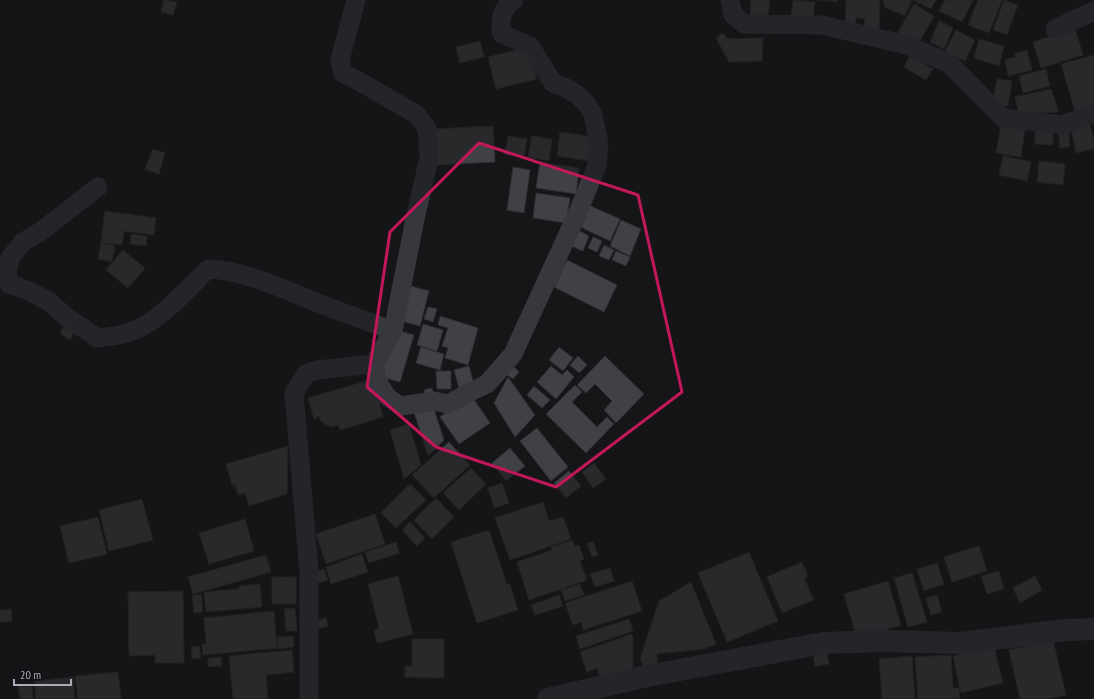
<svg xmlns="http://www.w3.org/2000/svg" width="1094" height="699" viewBox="0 0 1094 699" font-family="'PT Sans Narrow',sans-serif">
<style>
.building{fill:#404145;stroke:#303034}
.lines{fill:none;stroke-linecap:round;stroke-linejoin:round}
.minor{stroke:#37383d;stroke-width:19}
.tertiary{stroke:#37383d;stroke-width:22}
.marked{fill:none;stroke:#c2185b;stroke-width:3;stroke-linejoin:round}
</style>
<rect width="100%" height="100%" fill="#161618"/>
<g class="building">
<polygon points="164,0 177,2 173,15 161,12"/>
<polygon points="751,0 770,0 768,17 750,15"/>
<polygon points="793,0 815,2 813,21 791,19"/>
<polygon points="818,0 838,0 838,2"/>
<polygon points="846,0 880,0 879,32 864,31 865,19 856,18 855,25 845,24"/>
<polygon points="883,0 912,0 905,16 884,7"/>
<polygon points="913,0 936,0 931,9"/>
<polygon points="945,0 973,0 962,22 939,11"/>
<polygon points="978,0 1002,0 989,33 968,25"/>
<polygon points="1004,0 1018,5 1007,35 993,30"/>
<polygon points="914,4 934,16 917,46 897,34"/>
<polygon points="939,21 953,28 944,49 930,42"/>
<polygon points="1075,28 1083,55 1041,68 1033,42"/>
<polygon points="956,30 975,40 965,61 945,51"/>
<polygon points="722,33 728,39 763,38 762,61 729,62 716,38"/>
<polygon points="979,39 1004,46 999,66 974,58"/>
<polygon points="480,41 484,57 460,63 456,47"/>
<polygon points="528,47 537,79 496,89 488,57"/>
<polygon points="1027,50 1032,70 1008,76 1005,60 1015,57 1015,53"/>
<polygon points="910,55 933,69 926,80 904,67"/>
<polygon points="1094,55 1094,105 1075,111 1061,64"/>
<polygon points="1046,69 1050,86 1023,93 1019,76"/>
<polygon points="997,79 1012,81 1008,106 993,103"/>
<polygon points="1051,89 1059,112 1019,114 1015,97"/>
<polygon points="1089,119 1094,142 1094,149 1076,153 1070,124"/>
<polygon points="1001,125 1025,128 1021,157 996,153"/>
<polygon points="493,126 495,162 437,165 435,129"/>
<polygon points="1068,127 1070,146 1060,148 1058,128"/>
<polygon points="1035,129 1053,129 1053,145 1035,144"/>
<polygon points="560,132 594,137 590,161 557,156"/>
<polygon points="508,136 527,139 524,157 505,154"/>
<polygon points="532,136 552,139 549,161 528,157"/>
<polygon points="153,149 165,153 159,174 145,169"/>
<polygon points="1003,156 1031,162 1027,181 999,175"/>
<polygon points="1039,161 1065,164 1063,185 1037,182"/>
<polygon points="540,162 579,168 576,194 536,188"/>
<polygon points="513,167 530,170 524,213 507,210"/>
<polygon points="536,193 570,198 566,223 533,218"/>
<polygon points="586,204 620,219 610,241 576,225"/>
<polygon points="105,211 156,218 154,235 124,231 122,245 101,243"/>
<polygon points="621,220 641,229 630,256 610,246"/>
<polygon points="576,229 589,236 583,251 569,245"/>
<polygon points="131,234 147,236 146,246 130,244"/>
<polygon points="593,237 602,241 597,252 588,248"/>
<polygon points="101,243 115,246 112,262 98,259"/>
<polygon points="604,245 614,250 609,260 599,256"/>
<polygon points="123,250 145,268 128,288 106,270"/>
<polygon points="616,251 630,257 626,266 612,260"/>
<polygon points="567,260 617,285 604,312 554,287"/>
<polygon points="407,285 429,291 420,326 398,320"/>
<polygon points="428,307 437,309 433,322 424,319"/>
<polygon points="440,316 478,328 468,365 445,358 448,348 442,346 448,328 438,325"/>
<polygon points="423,324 443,330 437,351 417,345"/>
<polygon points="64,325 75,330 70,340 60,334"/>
<polygon points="392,329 414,335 400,382 378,376"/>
<polygon points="421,347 444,354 440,370 416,363"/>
<polygon points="559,347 573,358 563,371 549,360"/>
<polygon points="578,356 587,365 579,373 570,365"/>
<polygon points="605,356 644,394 616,423 604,410 612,401 595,384 586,393 577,385"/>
<polygon points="469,366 474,384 459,388 454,370"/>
<polygon points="513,366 519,372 513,379 506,374"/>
<polygon points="551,366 562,375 567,370 574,377 556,399 537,382"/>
<polygon points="436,371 451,371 451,389 437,389"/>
<polygon points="508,377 535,415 515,437 494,403"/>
<polygon points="373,379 383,417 340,430 338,425 331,427 321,422 319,417 314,419 308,398"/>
<polygon points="575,385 582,392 572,402 597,427 607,417 614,424 586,453 546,414"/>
<polygon points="534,386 550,400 542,408 527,395"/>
<polygon points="432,388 435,398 427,400 424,390"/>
<polygon points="471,395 490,423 459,444 440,417"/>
<polygon points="432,403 444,440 428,456 413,409"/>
<polygon points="409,424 421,465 404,479 390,430"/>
<polygon points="537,428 568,467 551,481 520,441"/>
<polygon points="449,442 470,465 434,498 412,475"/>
<polygon points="288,446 287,494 249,506 245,493 238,495 235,484 232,485 226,464"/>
<polygon points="510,448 525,466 506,481 492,463"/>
<polygon points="594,463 606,479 593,488 582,472"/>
<polygon points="471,468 486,484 459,510 443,493"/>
<polygon points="569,471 581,486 566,498 554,483"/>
<polygon points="502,483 509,503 494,508 488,488"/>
<polygon points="410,484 426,500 396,528 381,513"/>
<polygon points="436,498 454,517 432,539 414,520"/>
<polygon points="142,499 153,540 109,551 99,510"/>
<polygon points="543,502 549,521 563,517 571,539 510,560 495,518"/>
<polygon points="375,514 385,544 326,564 316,534"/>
<polygon points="98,517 107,554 69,563 60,526"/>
<polygon points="245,519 254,551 209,564 199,533"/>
<polygon points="410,522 425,538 417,546 402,530"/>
<polygon points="489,530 507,584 510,584 518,610 477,623 451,542"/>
<polygon points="573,540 575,546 579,545 584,559 580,561 587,580 529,600 517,562 552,550 551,547"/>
<polygon points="593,541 598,555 592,557 587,544"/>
<polygon points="396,542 399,553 369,563 365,552"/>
<polygon points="979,546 987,571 952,582 944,557"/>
<polygon points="749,552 778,621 727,642 698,573"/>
<polygon points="362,554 368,572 331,584 326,567"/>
<polygon points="266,555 271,572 193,594 188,577"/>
<polygon points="802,562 808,576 804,578 814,600 782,613 767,577"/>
<polygon points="937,563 944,584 924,591 917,569"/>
<polygon points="610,568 614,581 595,587 590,574"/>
<polygon points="324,569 328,580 317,583 314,572"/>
<polygon points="999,571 1004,589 987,594 981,576"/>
<polygon points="912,573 927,622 908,627 894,578"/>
<polygon points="398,576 413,634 377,643 374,630 379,628 368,584"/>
<polygon points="1035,576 1042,590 1020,603 1013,588"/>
<rect x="272" y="577" width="24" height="27"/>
<polygon points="632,581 642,611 583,630 581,622 573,625 565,603"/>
<polygon points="888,581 901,625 857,639 844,594"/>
<polygon points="691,582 716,644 703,649 657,654 658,667 645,672 640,659 659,601"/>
<polygon points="260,584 262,607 206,612 204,592 239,589 239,586"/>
<polygon points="580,584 584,595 565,601 561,590"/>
<polygon points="183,591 184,663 155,663 155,655 129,656 128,592"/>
<polygon points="201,594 203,612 194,613 192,595"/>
<polygon points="559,595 563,606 535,615 531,605"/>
<polygon points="937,595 942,612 931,615 926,598"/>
<polygon points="0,607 0,610 11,609 12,621 0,622"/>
<polygon points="295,608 297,631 286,631 284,609"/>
<polygon points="274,611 277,648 203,655 202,644 206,644 204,618"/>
<polygon points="326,618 328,626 312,630 310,622"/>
<polygon points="629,619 633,631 580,649 576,636"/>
<polygon points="632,634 633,637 633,670 603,684 597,668 587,672 580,652"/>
<polygon points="293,636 294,647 278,649 277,637"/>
<polygon points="412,639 444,639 444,678 405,677 405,666 412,666"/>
<polygon points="1053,640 1066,695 1047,699 1020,699 1009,650"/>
<polygon points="199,646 201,658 192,659 191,647"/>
<polygon points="994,646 1003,683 961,693 953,656"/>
<polygon points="826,647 829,664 815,666 812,649"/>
<polygon points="292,650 294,672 266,675 268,699 233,699 229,656"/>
<polygon points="951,655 953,688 959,688 960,699 918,699 915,657"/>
<polygon points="912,656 915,699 882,699 879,659"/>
<polygon points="221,657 222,666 208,667 208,658"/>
<polygon points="118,672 121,699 78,699 75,676"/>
<polygon points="73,677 75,699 36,699 34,681"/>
<polygon points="32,684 33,699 20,699 18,685"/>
</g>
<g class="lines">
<g class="minor">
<polyline points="730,0 733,15 744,24 822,25 907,45 950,64 1003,118 1062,125 1094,113"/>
<polyline points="1055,29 1094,11"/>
<path d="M 98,187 L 40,232 L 23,242 L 10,258 L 7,273 L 9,284 L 29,291 L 50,302 L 64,315 L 97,338 C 107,337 117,336 127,333 C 157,325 186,290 208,269 C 243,270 281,288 313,301 C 340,312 367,321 393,331"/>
<path d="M 374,364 L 377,381 L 388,398 L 401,406 L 434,401 L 448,404 L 472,391 L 487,384 L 513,354 L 579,210 L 597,165 L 599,144 L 593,114 L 586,103 L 576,94 L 564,87 L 553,83 L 530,46 L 502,34 C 499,22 502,6 514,0"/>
<polyline points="309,699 309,572 294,393 306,374 317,370 374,364 393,331 415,219 429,158 427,128 416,114 355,79 343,73 340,60 356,0"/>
</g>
<polyline class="tertiary" points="548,699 647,676 824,643 882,641 961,643 1066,630 1094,629"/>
</g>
<path d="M0 0H1094V699H0ZM 479,143 L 638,195 L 682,392 L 556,487 L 436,447 L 367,387 L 390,232 Z" fill="#161618" fill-opacity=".55" fill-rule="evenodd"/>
<path class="marked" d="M 479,143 L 638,195 L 682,392 L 556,487 L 436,447 L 367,387 L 390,232 Z"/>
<path d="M14 679v6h57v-6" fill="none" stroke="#a8adb9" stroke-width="2"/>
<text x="20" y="679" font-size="12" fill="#a8adb9" stroke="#111113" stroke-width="3" paint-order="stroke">20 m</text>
</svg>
